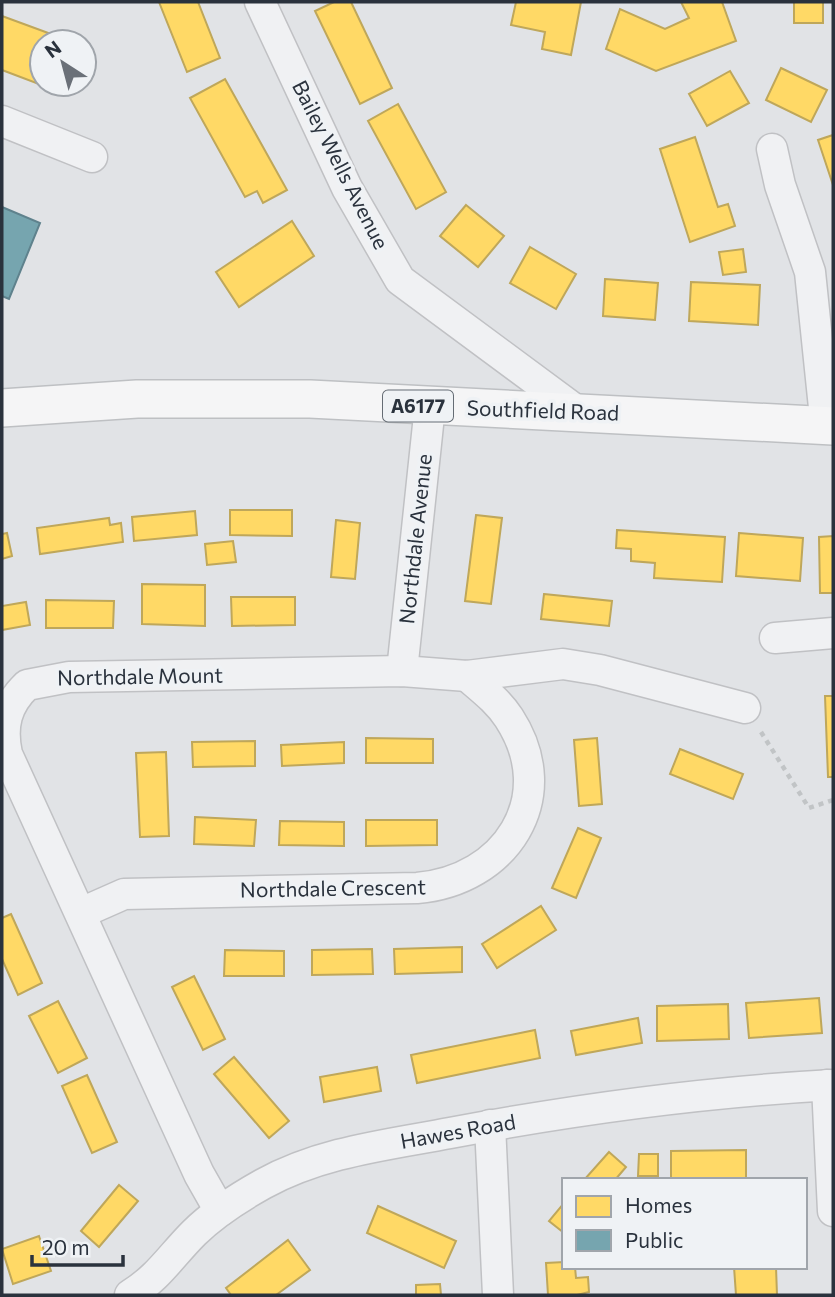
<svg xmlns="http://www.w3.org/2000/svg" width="835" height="1297" viewBox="0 0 835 1297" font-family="Commissioner,sans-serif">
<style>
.homes{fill:#ffd966;stroke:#bfa75a;stroke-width:2}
.public{fill:#76a5af;stroke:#5f828d;stroke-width:2}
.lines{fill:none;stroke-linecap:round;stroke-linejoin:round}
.minor-casing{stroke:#c0c1c4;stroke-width:33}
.major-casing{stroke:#bec0c3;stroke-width:40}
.path{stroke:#c1c4c6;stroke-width:4.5;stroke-dasharray:5 5;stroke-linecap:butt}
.minor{stroke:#f0f1f3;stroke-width:30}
.major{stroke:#f5f5f6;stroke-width:37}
.labels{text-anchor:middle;stroke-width:7;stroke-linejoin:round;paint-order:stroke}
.shield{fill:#eff2f5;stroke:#656c74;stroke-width:2}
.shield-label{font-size:19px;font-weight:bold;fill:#2a323d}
.street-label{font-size:21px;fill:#2a323d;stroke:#eff2f5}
</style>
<rect width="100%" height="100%" fill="#e1e3e6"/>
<g class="homes">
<polygon points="159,2 198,2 220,58 187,72"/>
<polygon points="334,2 351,2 392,88 360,104 315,11"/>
<polygon points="516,2 581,2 571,55 542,49 545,32 511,25"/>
<polygon points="681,2 722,2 736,41 656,71 606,49 620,9 665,29 689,18"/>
<rect x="794" y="2" width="29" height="21"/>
<polygon points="2,16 70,41 42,42 42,84 54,84 52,89 2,70"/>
<polygon points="781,68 827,90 811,122 766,100"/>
<polygon points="730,71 749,103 707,126 689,94"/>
<polygon points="225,79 287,190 263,203 257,191 245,197 190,98"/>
<polygon points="398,104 446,192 416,209 368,121"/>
<polygon points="833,135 833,185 818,140"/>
<polygon points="695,137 718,207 728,204 735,226 690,242 660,149"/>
<polygon points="466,205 504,236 478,267 440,236"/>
<polygon points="292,221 314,256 239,307 216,272"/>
<polygon points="530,247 576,274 556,309 510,283"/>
<polygon points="743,249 746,272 723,275 719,252"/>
<polygon points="605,279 658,283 655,320 603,316"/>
<polygon points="691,282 760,285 758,325 689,321"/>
<polygon points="230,510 292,510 292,536 230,535"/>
<polygon points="195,511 197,535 134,541 132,517"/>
<polygon points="476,515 502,518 491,604 465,601"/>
<polygon points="109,518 110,525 121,523 123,542 40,554 37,528"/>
<polygon points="336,520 360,523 355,579 331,577"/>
<polygon points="617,530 725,537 722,582 654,578 655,563 631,561 631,549 616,548"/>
<polygon points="7,533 12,556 2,559 2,534"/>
<polygon points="739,533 803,538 800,581 736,576"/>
<polygon points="833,536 833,593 820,593 819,537"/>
<polygon points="233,541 236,562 207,565 205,544"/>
<polygon points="142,584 205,585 205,626 142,624"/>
<polygon points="544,594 612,601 609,626 541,619"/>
<polygon points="231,597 295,597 295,625 232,626"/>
<polygon points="46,600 114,601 113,628 46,628"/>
<polygon points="26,602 30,625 2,630 2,606"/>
<polygon points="825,696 833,696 833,777 828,777"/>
<polygon points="366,738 433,739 433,763 366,763"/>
<polygon points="597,738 602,804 579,806 574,740"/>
<polygon points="255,741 255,766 193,767 192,742"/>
<polygon points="344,742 344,763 282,766 281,745"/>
<polygon points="680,749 743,774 733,799 670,774"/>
<polygon points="166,752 169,836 140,837 136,753"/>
<polygon points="195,817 256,820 254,846 194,844"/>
<polygon points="366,820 437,820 437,845 366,846"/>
<polygon points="280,821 344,822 344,846 279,845"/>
<polygon points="578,828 601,838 576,898 552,888"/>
<polygon points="541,906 556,930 497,968 482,944"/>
<polygon points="11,914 42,983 18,995 2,959 2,918"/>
<polygon points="462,947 462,972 395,974 394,949"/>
<polygon points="372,949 373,974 312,975 312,950"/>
<polygon points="225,950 284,951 284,976 224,976"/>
<polygon points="194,976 225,1039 203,1050 172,987"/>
<polygon points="819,998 822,1033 749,1038 746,1003"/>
<polygon points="58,1001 87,1058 58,1073 29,1016"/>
<polygon points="728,1004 729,1039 657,1041 657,1006"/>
<polygon points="638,1018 642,1043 576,1055 571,1031"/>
<polygon points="535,1030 540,1058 417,1083 411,1055"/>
<polygon points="234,1057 289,1121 269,1138 214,1074"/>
<polygon points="377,1067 381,1091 324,1102 320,1077"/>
<polygon points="87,1075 117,1142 92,1153 62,1086"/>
<polygon points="746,1150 746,1180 671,1180 671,1151"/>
<polygon points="609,1152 626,1167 615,1180 584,1180"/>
<polygon points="639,1154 658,1154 658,1176 638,1176"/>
<polygon points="119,1185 138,1201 99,1247 81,1231"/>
<polygon points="564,1203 564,1233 549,1221"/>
<polygon points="378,1206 456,1241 444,1268 367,1233"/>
<polygon points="39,1236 51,1271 13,1284 2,1249"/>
<polygon points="288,1240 310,1270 276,1295 231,1295 226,1288"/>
<polygon points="564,1262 564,1267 575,1267 576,1278 588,1277 589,1292 577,1295 548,1295 546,1263"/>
<polygon points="734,1267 776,1267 777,1295 736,1295"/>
<polygon points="440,1284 441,1295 416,1295 416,1285"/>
</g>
<polygon class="public" points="2,207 40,223 9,299 2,296"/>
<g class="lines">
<defs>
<g id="minor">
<polyline points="260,2 347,188 400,280 577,411"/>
<polyline points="2,121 92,157"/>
<polyline points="772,149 780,185 810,272 826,427"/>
<polyline points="775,638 833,633"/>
<polyline points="402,671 430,406"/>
<path d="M 81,913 L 124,894 L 417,888 C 505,881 561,798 509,718 C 498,701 482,689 467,676"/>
<polyline points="827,1085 833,1211"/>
<polyline points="490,1125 498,1295"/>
<path d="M 220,1211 L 199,1174 L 7,754 C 1,726 6,705 27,685 L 69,677 L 402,671 L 467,676 L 563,664 L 600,670 L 745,708"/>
<path d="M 130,1295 C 159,1277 170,1257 194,1233 C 214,1213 238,1198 263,1184 C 321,1152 386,1145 450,1133 C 577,1109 704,1092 833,1085"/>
</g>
<polyline id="major" points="2,408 137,399 310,399 833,426"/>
</defs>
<use href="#minor" class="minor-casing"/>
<use href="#major" class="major-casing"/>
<polyline class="path" points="761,732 809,808 833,800"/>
<use href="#minor" class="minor"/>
<use href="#major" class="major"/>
</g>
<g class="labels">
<rect class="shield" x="383" y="390.5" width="70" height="31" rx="5"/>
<g class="shield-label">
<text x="418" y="413">A6177</text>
</g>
<g class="street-label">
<text transform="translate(340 165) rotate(63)" y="7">Bailey Wells Avenue</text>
<text transform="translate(543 411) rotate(2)" y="7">Southfield Road</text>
<text transform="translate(416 539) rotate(-84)" y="7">Northdale Avenue</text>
<text transform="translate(140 677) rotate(-1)" y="7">Northdale Mount</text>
<text transform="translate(333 889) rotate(-1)" y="7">Northdale Crescent</text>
<text transform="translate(458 1132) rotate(-10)" y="7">Hawes Road</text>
</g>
</g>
<rect width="835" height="1297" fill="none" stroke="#2a323d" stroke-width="7"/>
<rect x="562" y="1178" width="245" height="91" fill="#eff2f5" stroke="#a0a5ab" stroke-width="2"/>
<rect x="576" y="1196" width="35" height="21" fill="#ffd966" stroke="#a0a5ab" stroke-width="2"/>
<text x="625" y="1213" font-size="21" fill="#2a323d">Homes</text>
<rect x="576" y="1230" width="35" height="21" fill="#76a5af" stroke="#a0a5ab" stroke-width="2"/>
<text x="625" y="1248" font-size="21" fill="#2a323d">Public</text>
<g transform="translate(63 63) rotate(324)"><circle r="33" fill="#eff2f5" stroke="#a0a5ab" stroke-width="2"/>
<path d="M0-5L12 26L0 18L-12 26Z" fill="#6a7078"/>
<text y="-10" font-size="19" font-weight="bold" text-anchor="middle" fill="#2a323d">N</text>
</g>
<path d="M32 1255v10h91v-10" fill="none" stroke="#2a323d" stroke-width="3.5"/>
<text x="42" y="1255" font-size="21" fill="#2a323d" stroke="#eff2f5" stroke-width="5" paint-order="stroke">20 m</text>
</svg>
